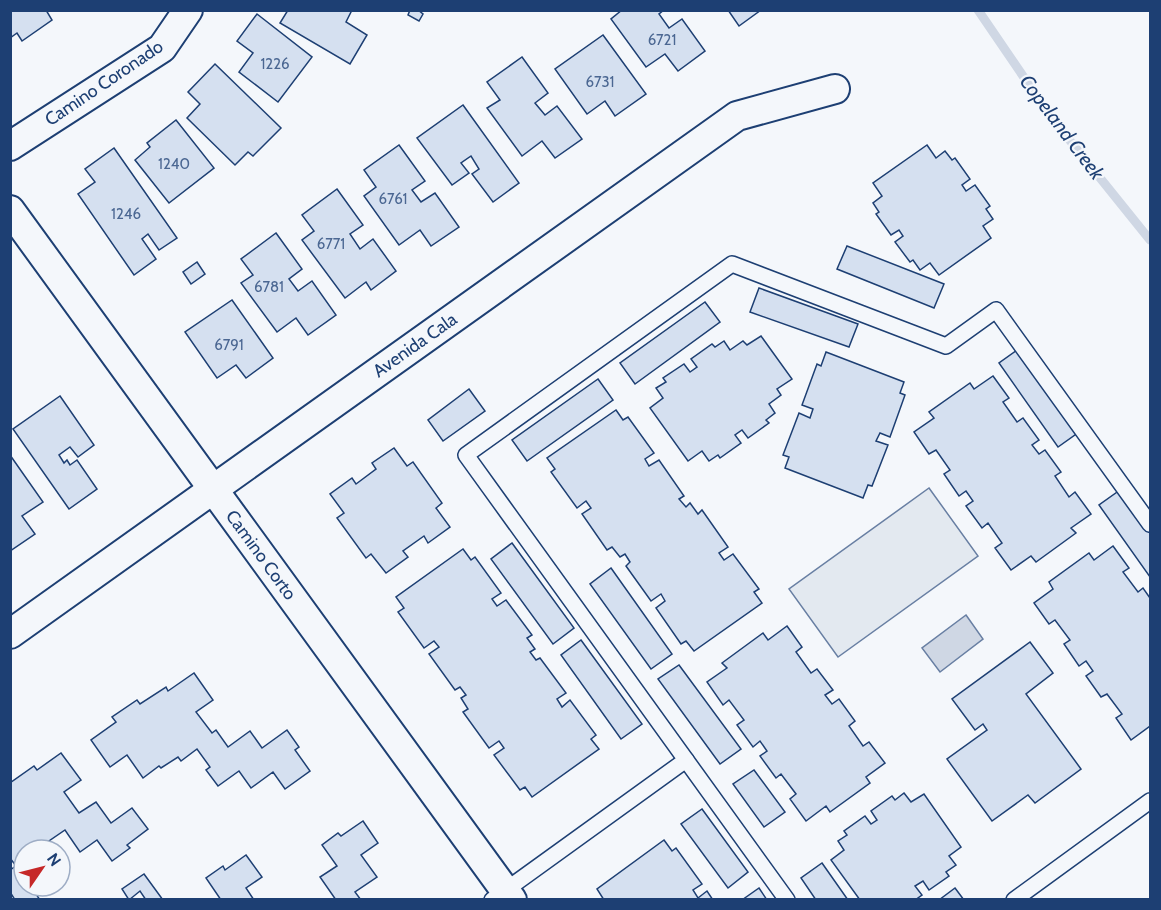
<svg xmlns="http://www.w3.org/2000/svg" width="1161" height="910" viewBox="0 0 1161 910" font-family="Cabin,sans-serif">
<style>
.green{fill:#e3e9f0;stroke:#687fa3;stroke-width:1.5}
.water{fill:#cfd7e4;stroke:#687fa3;stroke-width:1.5}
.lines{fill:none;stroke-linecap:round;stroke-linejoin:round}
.stream{stroke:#cfd7e4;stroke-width:9}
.building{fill:#d5e0f0;stroke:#1d3f73;stroke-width:1.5}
.service-casing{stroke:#1d3f73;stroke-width:18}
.minor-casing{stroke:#1d3f73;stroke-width:32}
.service{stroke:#f4f7fb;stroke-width:15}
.minor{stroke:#f4f7fb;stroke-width:28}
.labels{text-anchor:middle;stroke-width:4.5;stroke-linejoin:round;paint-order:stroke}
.number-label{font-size:15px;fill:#4b6792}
.street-label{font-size:18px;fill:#1d3f73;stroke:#f4f7fb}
.water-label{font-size:20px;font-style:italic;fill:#1d3f73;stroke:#f4f7fb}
</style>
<rect width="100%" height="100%" fill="#f4f7fb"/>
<polygon class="green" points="929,488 978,556 838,657 789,589"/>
<polygon class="water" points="966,615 983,639 940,672 922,648"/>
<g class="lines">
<polyline class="stream" points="978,10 1051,117 1150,240"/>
</g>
<g class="building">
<polygon points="10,10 46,10 52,20 22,41 17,33 10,38"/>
<polygon points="288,10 352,10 346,22 367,35 350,64 280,23"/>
<polygon points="410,10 418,10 423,14 419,21 408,15"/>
<polygon points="664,10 659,14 669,28 682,19 705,51 678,71 665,54 646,67 611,19 622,10"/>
<polygon points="728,10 761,10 739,26"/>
<polygon points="257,14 312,57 278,102 239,72 253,53 237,41"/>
<polygon points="603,35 646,94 615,116 605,101 587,114 555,69"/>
<polygon points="522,57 548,93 535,103 545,115 557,106 582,139 555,158 542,141 522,156 487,108 500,100 487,82"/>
<polygon points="215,64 281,128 253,156 248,152 235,165 187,118 200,104 188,92"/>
<polygon points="463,105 519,183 493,202 472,174 479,169 471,156 461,163 469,173 452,185 417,138"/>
<polygon points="176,120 214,168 169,203 135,160 150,147 147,143"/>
<polygon points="399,145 425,181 412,190 421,202 435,193 459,227 431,246 420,230 399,245 364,196 376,187 364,170"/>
<polygon points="927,145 936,158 945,151 952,160 955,158 970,179 962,185 966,191 975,185 990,206 986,209 993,219 983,226 991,238 939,275 930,263 920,270 913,260 910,262 895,242 903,236 899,230 891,235 876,214 879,212 873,203 882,196 873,183"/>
<polygon points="114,148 177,238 159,250 148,234 142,239 156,259 134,275 78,194 95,182 85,169"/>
<polygon points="337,189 363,225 350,234 360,249 373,239 396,271 371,290 366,282 345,298 302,240 314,231 302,215"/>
<polygon points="276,233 302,269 289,279 298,291 312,281 336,315 308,335 296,318 277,332 241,283 253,275 241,259"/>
<polygon points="847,246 944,284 934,308 837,269"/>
<polygon points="197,262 205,274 191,284 183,272"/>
<polygon points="759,288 858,324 849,347 750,312"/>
<polygon points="232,300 273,358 246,378 236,365 217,378 185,332"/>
<polygon points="705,302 720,322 635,384 620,363"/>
<polygon points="761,336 792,379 777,389 781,395 769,404 775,413 766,420 769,423 748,438 742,430 735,435 741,443 720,458 718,455 709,461 702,451 688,461 650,408 663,398 656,388 666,382 663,378 684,364 690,372 697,367 691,359 712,344 715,347 724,341 730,350 743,341 747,345"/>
<polygon points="1020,348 1079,432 1058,447 999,363"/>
<polygon points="826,352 904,382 900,393 905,395 890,437 880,433 876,441 888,445 872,486 868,485 863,498 785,468 789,457 783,455 799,413 810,418 813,409 802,405 817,364 821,366"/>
<polygon points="993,376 1009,398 1003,402 1017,422 1023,418 1039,440 1032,445 1039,454 1045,450 1061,472 1055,476 1069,497 1075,492 1091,514 1071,528 1076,533 1036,562 1031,556 1011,570 995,548 1002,543 988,523 982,528 966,506 973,501 966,491 959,496 944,474 950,470 936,450 929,454 914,432 934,418 929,412 970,383 974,389"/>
<polygon points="598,379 613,400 527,461 512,440"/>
<polygon points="469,389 485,411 443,441 428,420"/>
<polygon points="60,396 94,445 78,457 70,447 59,455 64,463 67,460 70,465 77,460 97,489 69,509 13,429"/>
<polygon points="616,410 623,420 628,417 654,453 645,459 649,466 659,460 684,496 679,499 686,507 690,503 698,514 702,510 728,547 719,553 724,560 733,554 759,589 754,592 762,603 694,651 686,641 681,644 656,608 665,601 661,594 651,601 626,566 630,562 625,554 620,557 612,547 607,550 582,514 591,508 586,501 577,508 551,472 555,469 547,458"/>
<polygon points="394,448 407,466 413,462 442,503 436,508 450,527 428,543 424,536 403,551 408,557 386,573 371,554 366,558 337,518 344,513 330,494 352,478 356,484 376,469 372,463"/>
<polygon points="10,455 43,502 22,516 35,534 10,551"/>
<polygon points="1120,490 1150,533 1150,577 1099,505"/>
<polygon points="512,543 574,628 553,644 491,559"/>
<polygon points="1113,546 1129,568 1123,572 1138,592 1143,588 1150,598 1150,726 1131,740 1116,718 1122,714 1107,694 1101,697 1086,676 1093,671 1086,661 1079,666 1064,644 1070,640 1055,620 1049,624 1034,603 1053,589 1049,582 1089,553 1094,560"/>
<polygon points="463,549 471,560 475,557 501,593 492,599 497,606 506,600 532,635 527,638 535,649 530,652 536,660 540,658 566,693 557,699 562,707 570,700 596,735 591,739 599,749 532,797 525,787 520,790 494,755 504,748 499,741 489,748 463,712 468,709 461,698 466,695 460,687 455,690 429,654 439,647 434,641 424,648 398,612 404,608 396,597"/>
<polygon points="611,568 672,654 651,669 590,584"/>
<polygon points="787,626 802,647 796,652 811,673 817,669 833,690 825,695 832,704 839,699 855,721 849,726 863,746 869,742 885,763 866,777 870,783 830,812 826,806 806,821 790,799 796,794 781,774 776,778 760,756 767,751 760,741 753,747 737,725 744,720 729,700 723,705 707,682 727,668 722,663 763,633 768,640"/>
<polygon points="581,640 642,724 621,739 561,655"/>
<polygon points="1030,642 1053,673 1026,694 1081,769 1035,803 1028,795 992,821 947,759 987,730 983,724 975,730 952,699"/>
<polygon points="679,665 741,749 720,764 658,679"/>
<polygon points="194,673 213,700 196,712 212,733 216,730 228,747 250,731 262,748 287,730 299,747 295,750 310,771 285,789 273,772 251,788 239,771 218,786 206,770 210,767 197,749 181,761 178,757 161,768 159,766 143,778 127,755 110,767 91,740 116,722 112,717 137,700 140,704 166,687 168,691"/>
<polygon points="61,753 81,780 64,792 79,813 96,802 111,823 132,808 148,829 127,845 130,848 112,861 97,840 80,852 65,830 49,841 52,846 47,850 24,850 24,886 41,886 34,891 40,900 15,900 10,892 10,870 16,866 10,858 10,783 34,766 37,770"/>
<polygon points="754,770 785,812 764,827 733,784"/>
<polygon points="904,793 911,802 924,794 961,847 949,856 956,865 946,872 949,876 929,890 923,881 915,886 922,895 915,900 860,900 831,860 844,850 838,841 847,835 844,831 865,816 871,824 877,820 871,811 892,796 895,800"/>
<polygon points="702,809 748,872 728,888 681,824"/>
<polygon points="363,821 378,843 361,855 377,877 355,892 361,900 336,900 320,877 337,866 322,845 338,833 341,836"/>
<polygon points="664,840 672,851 676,848 702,884 693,890 698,898 707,891 713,900 604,900 597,889"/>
<polygon points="246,855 262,877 246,888 254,900 221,900 206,878 223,866 225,870"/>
<polygon points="822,863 848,900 816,900 801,878"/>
<polygon points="144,874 163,900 146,900 140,891 129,900 122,889"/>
<polygon points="759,888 767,900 742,900"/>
<polygon points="955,888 964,900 939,900"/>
</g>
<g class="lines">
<defs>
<g id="service">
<polyline points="492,900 686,760"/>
<polyline points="787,900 466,455 732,264 946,346 996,310 1150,524"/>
<polyline points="1014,900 1150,801"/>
</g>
<g id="minor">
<polyline points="10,146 162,48 188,10"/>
<polyline points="10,210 512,900"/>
<polyline points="10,634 737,116 835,89"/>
</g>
</defs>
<use href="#service" class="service-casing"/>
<use href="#minor" class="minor-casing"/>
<use href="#service" class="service"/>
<use href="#minor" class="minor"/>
</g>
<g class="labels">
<g class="number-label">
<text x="662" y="45">6721</text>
<text x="275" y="69">1226</text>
<text x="600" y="87">6731</text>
<text x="174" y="169">1240</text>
<text x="393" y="204">6761</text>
<text x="126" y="219">1246</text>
<text x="331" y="249">6771</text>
<text x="269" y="292">6781</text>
<text x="229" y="350">6791</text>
</g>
<g class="street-label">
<text transform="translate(104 83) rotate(-34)" y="6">Camino Coronado</text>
<text transform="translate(415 345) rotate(-35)" y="6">Avenida Cala</text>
<text transform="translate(261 555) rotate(54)" y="6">Camino Corto</text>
</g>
<g class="water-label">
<text transform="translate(1062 127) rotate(53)" y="7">Copeland Creek</text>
</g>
</g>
<rect width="1161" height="910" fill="none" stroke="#1d3f73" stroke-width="24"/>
<g transform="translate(42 868) rotate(55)"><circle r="28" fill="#f4f7fb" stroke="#9eadc5" stroke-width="1.5"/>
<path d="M0-4.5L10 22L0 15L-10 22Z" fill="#c62828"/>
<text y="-9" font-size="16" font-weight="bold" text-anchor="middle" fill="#1d3f73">N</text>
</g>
</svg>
